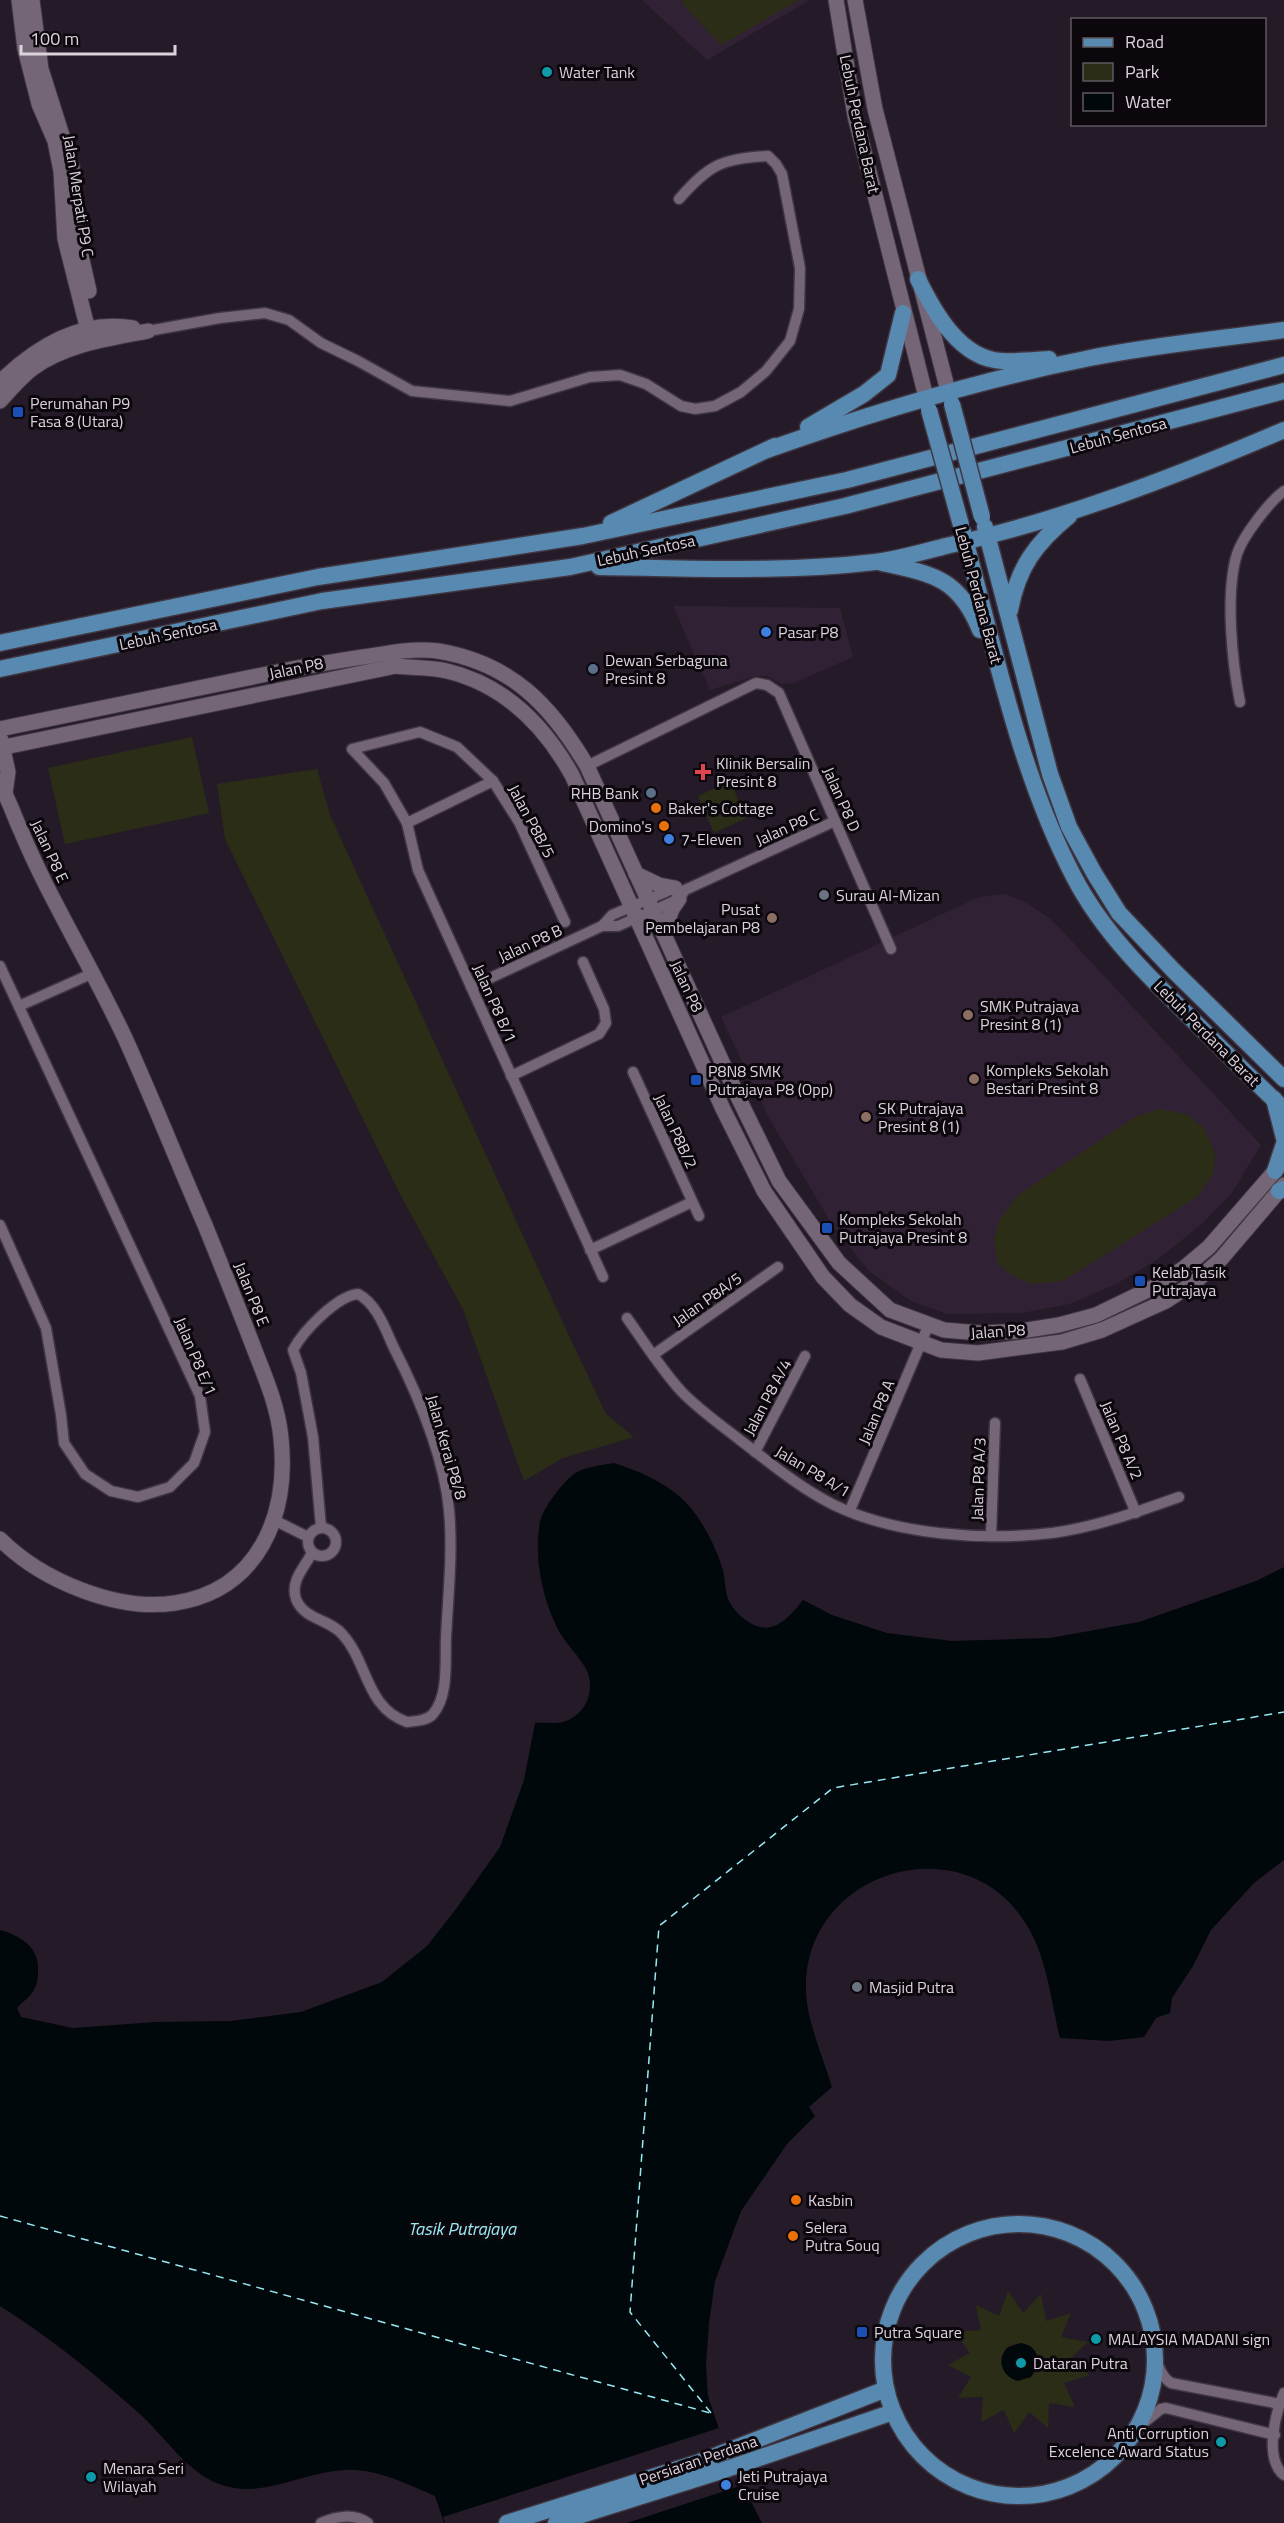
<svg xmlns="http://www.w3.org/2000/svg" width="1284" height="2523" viewBox="0 0 1284 2523" font-family="'Titillium Web',sans-serif">
<style>
.built{fill:#312134}
.green{fill:#2c2d16;fill-rule:evenodd}
.water{fill:#00080b}
.pier{fill:#251a28}
.lines{fill:none;stroke-linecap:round;stroke-linejoin:round}
.ferry{stroke:#99e9f3;stroke-width:1.5;stroke-dasharray:8 6;stroke-linecap:butt}
.street-casing{stroke:#3f3641;stroke-width:13}
.secondary-casing{stroke:#3f3641;stroke-width:17}
.primary-casing{stroke:#3f3641;stroke-width:19}
.street{stroke:#746677;stroke-width:10}
.secondary{stroke:#746677;stroke-width:15}
.primary{stroke:#588ab1;stroke-width:16}
.primary-bridge-casing{stroke:#3f3641;stroke-width:19;stroke-linecap:butt}
.primary-bridge{stroke:#588ab1;stroke-width:16}
.culture-dot{fill:#0f9aa8;stroke:#0b070c;stroke-width:2}
.transit-dot{fill:#1a4fb4;stroke:#0b070c;stroke-width:2}
.shop-dot{fill:#3f7fe0;stroke:#0b070c;stroke-width:2}
.service-dot{fill:#5c6f8a;stroke:#0b070c;stroke-width:2}
.health-dot{fill:#e0444e;stroke:#0b070c;stroke-width:2}
.food-dot{fill:#e8710a;stroke:#0b070c;stroke-width:2}
.worship-dot{fill:#6b7280;stroke:#0b070c;stroke-width:2}
.education-dot{fill:#8d6e63;stroke:#0b070c;stroke-width:2}
.labels{text-anchor:middle;stroke-width:6;stroke-linejoin:round;paint-order:stroke}
.poi-label{font-size:16px;fill:#dbd3dc;stroke:#0b070c;text-anchor:start}
.street-label{font-size:16px;fill:#dbd3dc;stroke:#0b070c}
.water-label{font-size:18px;font-style:italic;fill:#99e9f3;stroke:#0b070c}
</style>
<rect width="100%" height="100%" fill="#251a28"/>
<g class="built">
<polygon points="642,0 810,0 707,60"/>
<polygon points="673,606 840,608 853,657 794,683 781,684 767,676 756,676 710,690"/>
<polygon points="1004,894 1026,902 1053,921 1261,1145 1231,1194 1203,1223 1157,1260 1116,1284 1070,1304 1022,1313 947,1314 911,1301 869,1271 833,1226 770,1120 721,1017 979,897"/>
</g>
<g class="green">
<polygon points="682,0 799,0 721,45 684,6"/>
<polygon points="192,737 209,813 65,844 48,768"/>
<polygon points="317,769 330,815 570,1338 606,1414 634,1437 563,1458 524,1481 463,1309 400,1194 225,839 217,784"/>
<polygon points="730,781 746,818 714,833 698,796"/>
<polygon points="1160,1109 1186,1114 1204,1128 1215,1153 1214,1173 1197,1197 1063,1281 1033,1284 1013,1276 997,1263 994,1239 1000,1219 1018,1195 1135,1117"/>
<path d="M 1008,2291 L 1023,2313 L 1041,2294 L 1046,2321 L 1071,2313 L 1061,2337 L 1088,2342 L 1069,2360 L 1090,2375 L 1064,2383 L 1075,2407 L 1049,2403 L 1048,2428 L 1029,2412 L 1014,2433 L 1004,2410 L 981,2422 L 983,2397 L 958,2398 L 971,2377 L 948,2365 L 970,2353 L 955,2332 L 981,2330 L 976,2305 L 999,2316 ZM 1016,2343 L 1038,2365 L 1034,2374 L 1018,2381 L 1009,2377 L 1001,2358 L 1005,2350 Z"/>
</g>
<g class="water">
<path d="M 614,1463 C 645,1473 678,1488 697,1516 C 708,1532 717,1551 723,1570 C 725,1580 725,1592 729,1601 C 733,1609 740,1616 747,1621 C 771,1638 788,1619 803,1600 L 832,1615 L 887,1633 L 952,1641 L 1050,1638 L 1139,1622 L 1256,1581 L 1284,1567 L 1284,1860 L 1254,1883 L 1211,1930 L 1193,1966 L 1172,1998 L 1170,2013 L 1156,2018 L 1144,2037 L 1109,2041 L 1060,2038 C 1051,2001 1047,1957 1026,1924 C 965,1824 807,1869 806,1986 C 805,2017 823,2057 832,2087 L 809,2107 L 815,2116 L 787,2144 L 741,2211 L 715,2281 L 709,2323 L 706,2365 L 708,2396 L 729,2459 L 762,2523 L 444,2523 L 435,2496 C 406,2484 376,2468 344,2470 C 302,2472 262,2500 219,2484 C 187,2472 165,2437 141,2415 C 96,2375 51,2338 0,2306 L 0,1930 C 21,1936 40,1947 38,1972 C 38,1978 37,1984 34,1990 C 30,1997 22,2002 17,2008 L 21,2017 L 73,2028 L 155,2022 L 231,2021 L 301,2012 L 382,1982 L 427,1946 L 456,1909 L 500,1847 L 524,1780 L 535,1723 C 543,1722 555,1724 563,1722 C 587,1715 597,1688 585,1667 C 575,1651 561,1639 554,1621 C 541,1592 534,1554 540,1522 C 542,1509 563,1482 574,1474 C 583,1467 603,1465 614,1463 Z"/>
<path d="M 1021,2343 C 1033,2345 1039,2353 1038,2365 L 1031,2377 L 1018,2381 C 1001,2376 996,2359 1008,2347 Z"/>
</g>
<polygon class="pier" points="719,2428 743,2485 627,2523 445,2523 443,2517"/>
<g class="lines">
<g class="ferry">
<polyline points="0,2216 710,2413"/>
<polyline points="711,2413 630,2312 659,1926 833,1788 1284,1712"/>
</g>
<defs>
<g id="street">
<path d="M 148,331 L 220,318 L 265,313 L 289,320 L 321,343 L 358,361 L 412,391 L 510,401 L 590,377 L 620,375 L 646,384 L 681,406 L 695,409 L 715,406 L 741,392 L 766,371 L 790,341 L 799,309 L 800,268 L 782,174 L 776,164 L 768,156 C 722,158 709,165 679,199"/>
<path d="M 1240,702 C 1232,662 1225,593 1237,554 C 1243,536 1269,502 1284,491"/>
<polyline points="587,766 756,683 767,685 779,693 891,949"/>
<polyline points="407,823 493,781"/>
<polyline points="565,922 519,822 493,781 457,747 420,732 352,749 384,783 407,823 418,870 603,1277"/>
<polyline points="602,926 618,926 636,918 679,899 685,890 835,821"/>
<polyline points="0,966 200,1396 205,1432 194,1463 170,1487 138,1497 111,1491 85,1474 64,1443 61,1415 46,1328 0,1225"/>
<polyline points="471,987 602,926 612,915 675,888"/>
<polyline points="19,1006 91,974"/>
<polyline points="633,1072 699,1216"/>
<polyline points="511,1076 599,1034 606,1023 604,1009 583,962"/>
<polyline points="590,1250 692,1202"/>
<path d="M 627,1318 C 644,1342 661,1369 681,1391 C 698,1409 721,1425 740,1440 C 770,1463 800,1488 834,1505 C 896,1535 984,1541 1052,1533 C 1096,1527 1137,1512 1179,1497"/>
<polyline points="653,1355 778,1267"/>
<polyline points="1080,1379 1136,1513"/>
<polyline points="755,1452 805,1356"/>
<polyline points="850,1510 929,1324"/>
<polyline points="274,1520 308,1537"/>
<circle cx="322" cy="1542" r="14"/>
<polyline points="991,1536 995,1423"/>
<path d="M 312,1553 C 304,1568 290,1581 296,1599 C 304,1620 330,1619 343,1635 C 368,1663 366,1708 407,1722 C 416,1721 427,1721 433,1714 C 449,1696 445,1660 446,1638 C 448,1596 453,1552 449,1510 C 444,1457 417,1393 393,1346 C 385,1328 376,1303 358,1294 C 337,1296 303,1331 293,1350 L 301,1373 L 313,1437 L 321,1527"/>
<path d="M 1154,2352 C 1158,2364 1160,2376 1171,2383 L 1280,2404"/>
<path d="M 1284,2393 C 1275,2414 1264,2459 1284,2475"/>
<polyline points="1137,2428 1161,2409 1166,2408 1275,2435"/>
<path d="M 321,2523 C 336,2516 354,2513 368,2523"/>
</g>
<g id="secondary">
<polyline points="19,0 25,49 39,104 55,141 61,171 65,239 91,342"/>
<polyline points="32,0 41,69 72,167 76,233 89,291"/>
<polyline points="836,0 855,116 926,397"/>
<polyline points="855,0 875,109 948,391"/>
<path d="M 0,382 C 35,348 81,319 133,328"/>
<path d="M 0,401 C 10,390 21,377 33,368 C 66,344 108,339 148,331"/>
<path d="M 0,729 C 89,711 178,692 267,674 C 301,667 335,661 370,656 C 392,652 416,648 438,651 C 511,663 551,705 587,766 L 739,1099 L 779,1181 L 839,1263 L 890,1310 L 944,1330 L 980,1333 L 1021,1331 L 1059,1325 L 1096,1315 L 1156,1286 L 1184,1268 L 1209,1247 L 1282,1163"/>
<polyline points="1,740 8,772 5,793"/>
<path d="M 0,748 L 396,666 C 412,668 431,667 447,671 C 505,685 544,725 572,775 L 723,1109 L 764,1191 L 823,1277 L 850,1305 L 881,1327 L 941,1350 L 978,1353 L 1062,1342 L 1102,1330 L 1166,1301 L 1195,1282 L 1221,1259 L 1284,1185"/>
<path d="M 0,785 C 9,799 14,816 21,831 C 29,850 38,869 47,887 C 73,938 101,987 125,1038 C 153,1100 178,1163 205,1225 C 222,1267 239,1309 255,1351 C 266,1379 278,1407 281,1438 C 289,1515 259,1590 175,1603 C 116,1612 41,1580 0,1539"/>
<polyline points="636,874 659,885 675,888"/>
<polyline points="663,933 672,909 679,899"/>
</g>
<g id="primary">
<path d="M 918,279 C 934,312 960,359 1002,361 C 1017,362 1034,360 1049,359"/>
<polyline points="808,427 864,394 888,375 903,313"/>
<path d="M 767,450 C 873,412 980,380 1090,358 C 1154,345 1220,339 1284,330"/>
<polyline points="611,523 775,446"/>
<polyline points="985,527 1050,774 1069,827 1094,873 1119,913 1174,971 1284,1079"/>
<path d="M 963,532 C 994,646 1019,772 1074,877 C 1104,935 1153,981 1199,1026 C 1227,1054 1255,1082 1284,1109"/>
<path d="M 882,563 C 933,574 959,578 980,630"/>
<path d="M 599,567 C 691,568 784,573 875,562 C 899,559 923,552 946,546 C 1063,520 1174,477 1284,430"/>
<path d="M 1010,610 C 1018,567 1036,543 1069,516"/>
<polyline points="0,643 318,577 583,536 847,480 1284,365"/>
<polyline points="0,669 322,601 570,567 845,506 1284,391"/>
<polyline points="1274,1099 1284,1138"/>
<polyline points="1275,1171 1284,1144"/>
<polyline points="1279,1191 1284,1189"/>
<circle cx="1019" cy="2360" r="136"/>
<polyline points="507,2523 697,2463 886,2389"/>
<polyline points="556,2523 721,2471 893,2412"/>
</g>
</defs>
<use href="#street" class="street-casing"/>
<use href="#secondary" class="secondary-casing"/>
<use href="#primary" class="primary-casing"/>
<use href="#street" class="street"/>
<use href="#secondary" class="secondary"/>
<use href="#primary" class="primary"/>
<defs>
<g id="primary-bridge">
<polyline points="952,404 982,517"/>
<polyline points="929,410 961,525"/>
</g>
</defs>
<use href="#primary-bridge" class="primary-bridge-casing"/>
<use href="#primary-bridge" class="primary-bridge"/>
</g>
<g class="culture-dot">
<circle cx="547" cy="72" r="6"/>
<circle cx="1096" cy="2339" r="6"/>
<circle cx="1021" cy="2363" r="6"/>
<circle cx="1221" cy="2442" r="6"/>
<circle cx="91" cy="2477" r="6"/>
</g>
<g class="transit-dot">
<rect x="12" y="406" width="12" height="12" rx="3"/>
<rect x="690" y="1074" width="12" height="12" rx="3"/>
<rect x="821" y="1222" width="12" height="12" rx="3"/>
<rect x="1134" y="1275" width="12" height="12" rx="3"/>
<rect x="856" y="2326" width="12" height="12" rx="3"/>
</g>
<g class="shop-dot">
<circle cx="766" cy="632" r="6"/>
<circle cx="669" cy="839" r="6"/>
<circle cx="726" cy="2485" r="6"/>
</g>
<g class="service-dot">
<circle cx="593" cy="669" r="6"/>
<circle cx="651" cy="793" r="6"/>
</g>
<path class="health-dot" d="M700 763h6v6h6v6h-6v6h-6v-6h-6v-6h6z"/>
<g class="food-dot">
<circle cx="656" cy="808" r="6"/>
<circle cx="664" cy="826" r="6"/>
<circle cx="796" cy="2200" r="6"/>
<circle cx="793" cy="2236" r="6"/>
</g>
<g class="worship-dot">
<circle cx="824" cy="895" r="6"/>
<circle cx="857" cy="1987" r="6"/>
</g>
<g class="education-dot">
<circle cx="772" cy="918" r="6"/>
<circle cx="968" cy="1015" r="6"/>
<circle cx="974" cy="1079" r="6"/>
<circle cx="866" cy="1117" r="6"/>
</g>
<g class="labels">
<g class="poi-label">
<text x="559" y="78">Water Tank</text>
<text x="30" y="409">Perumahan P9<tspan x="30" dy="18">Fasa 8 (Utara)</tspan></text>
<text x="778" y="638">Pasar P8</text>
<text x="605" y="666">Dewan Serbaguna<tspan x="605" dy="18">Presint 8</tspan></text>
<text x="716" y="769">Klinik Bersalin<tspan x="716" dy="18">Presint 8</tspan></text>
<text x="639" y="799" text-anchor="end">RHB Bank</text>
<text x="668" y="814">Baker's Cottage</text>
<text x="652" y="832" text-anchor="end">Domino's</text>
<text x="681" y="845">7-Eleven</text>
<text x="836" y="901">Surau Al-Mizan</text>
<text x="760" y="915" text-anchor="end">Pusat<tspan x="760" dy="18">Pembelajaran P8</tspan></text>
<text x="980" y="1012">SMK Putrajaya<tspan x="980" dy="18">Presint 8 (1)</tspan></text>
<text x="986" y="1076">Kompleks Sekolah<tspan x="986" dy="18">Bestari Presint 8</tspan></text>
<text x="708" y="1077">P8N8 SMK<tspan x="708" dy="18">Putrajaya P8 (Opp)</tspan></text>
<text x="878" y="1114">SK Putrajaya<tspan x="878" dy="18">Presint 8 (1)</tspan></text>
<text x="839" y="1225">Kompleks Sekolah<tspan x="839" dy="18">Putrajaya Presint 8</tspan></text>
<text x="1152" y="1278">Kelab Tasik<tspan x="1152" dy="18">Putrajaya</tspan></text>
<text x="869" y="1993">Masjid Putra</text>
<text x="808" y="2206">Kasbin</text>
<text x="805" y="2233">Selera<tspan x="805" dy="18">Putra Souq</tspan></text>
<text x="874" y="2338">Putra Square</text>
<text x="1108" y="2345">MALAYSIA MADANI sign</text>
<text x="1033" y="2369">Dataran Putra</text>
<text x="1209" y="2439" text-anchor="end">Anti Corruption<tspan x="1209" dy="18">Excelence Award Status</tspan></text>
<text x="103" y="2474">Menara Seri<tspan x="103" dy="18">Wilayah</tspan></text>
<text x="738" y="2482">Jeti Putrajaya<tspan x="738" dy="18">Cruise</tspan></text>
</g>
<g class="street-label">
<text transform="translate(860 124) rotate(78)" y="6">Lebuh Perdana Barat</text>
<text transform="translate(79 196) rotate(81)" y="6">Jalan Merpati P9 C</text>
<text transform="translate(1118 435) rotate(-15)" y="6">Lebuh Sentosa</text>
<text transform="translate(646 550) rotate(-12)" y="6">Lebuh Sentosa</text>
<text transform="translate(979 595) rotate(75)" y="6">Lebuh Perdana Barat</text>
<text transform="translate(168 634) rotate(-12)" y="6">Lebuh Sentosa</text>
<text transform="translate(296 668) rotate(-12)" y="6">Jalan P8</text>
<text transform="translate(842 799) rotate(66)" y="6">Jalan P8 D</text>
<text transform="translate(532 821) rotate(62)" y="6">Jalan P8B/5</text>
<text transform="translate(787 827) rotate(-24)" y="6">Jalan P8 C</text>
<text transform="translate(50 851) rotate(65)" y="6">Jalan P8 E</text>
<text transform="translate(530 943) rotate(-25)" y="6">Jalan P8 B</text>
<text transform="translate(687 986) rotate(65)" y="6">Jalan P8</text>
<text transform="translate(495 1003) rotate(66)" y="6">Jalan P8 B/1</text>
<text transform="translate(1207 1033) rotate(45)" y="6">Lebuh Perdana Barat</text>
<text transform="translate(676 1131) rotate(65)" y="6">Jalan P8B/2</text>
<text transform="translate(252 1294) rotate(68)" y="6">Jalan P8 E</text>
<text transform="translate(707 1299) rotate(-35)" y="6">Jalan P8A/5</text>
<text transform="translate(998 1331) rotate(-4)" y="6">Jalan P8</text>
<text transform="translate(196 1356) rotate(67)" y="6">Jalan P8 E/1</text>
<text transform="translate(767 1397) rotate(-62)" y="6">Jalan P8 A/4</text>
<text transform="translate(876 1412) rotate(-67)" y="6">Jalan P8 A</text>
<text transform="translate(1122 1440) rotate(67)" y="6">Jalan P8 A/2</text>
<text transform="translate(447 1447) rotate(74)" y="6">Jalan Kerai P8/8</text>
<text transform="translate(813 1471) rotate(31)" y="6">Jalan P8 A/1</text>
<text transform="translate(978 1479) rotate(-88)" y="6">Jalan P8 A/3</text>
<text transform="translate(698 2460) rotate(-19)" y="6">Persiaran Perdana</text>
</g>
<g class="water-label">
<text x="462" y="2235">Tasik Putrajaya</text>
</g>
</g>
<rect x="1071" y="18" width="195" height="108" fill="#0b070c" stroke="#5e595f" stroke-width="1.5"/>
<rect x="1083" y="38" width="30" height="9" fill="#588ab1" stroke="#5e595f" stroke-width="1.5"/>
<text x="1125" y="48" font-size="18" fill="#dbd3dc">Road</text>
<rect x="1083" y="63" width="30" height="18" fill="#2c2d16" stroke="#5e595f" stroke-width="1.5"/>
<text x="1125" y="78" font-size="18" fill="#dbd3dc">Park</text>
<rect x="1083" y="93" width="30" height="18" fill="#00080b" stroke="#5e595f" stroke-width="1.5"/>
<text x="1125" y="108" font-size="18" fill="#dbd3dc">Water</text>
<path d="M21 45v9h154v-9" fill="none" stroke="#dbd3dc" stroke-width="3"/>
<text x="30" y="45" font-size="18" fill="#dbd3dc" stroke="#0b070c" stroke-width="4.5" paint-order="stroke">100 m</text>
</svg>
